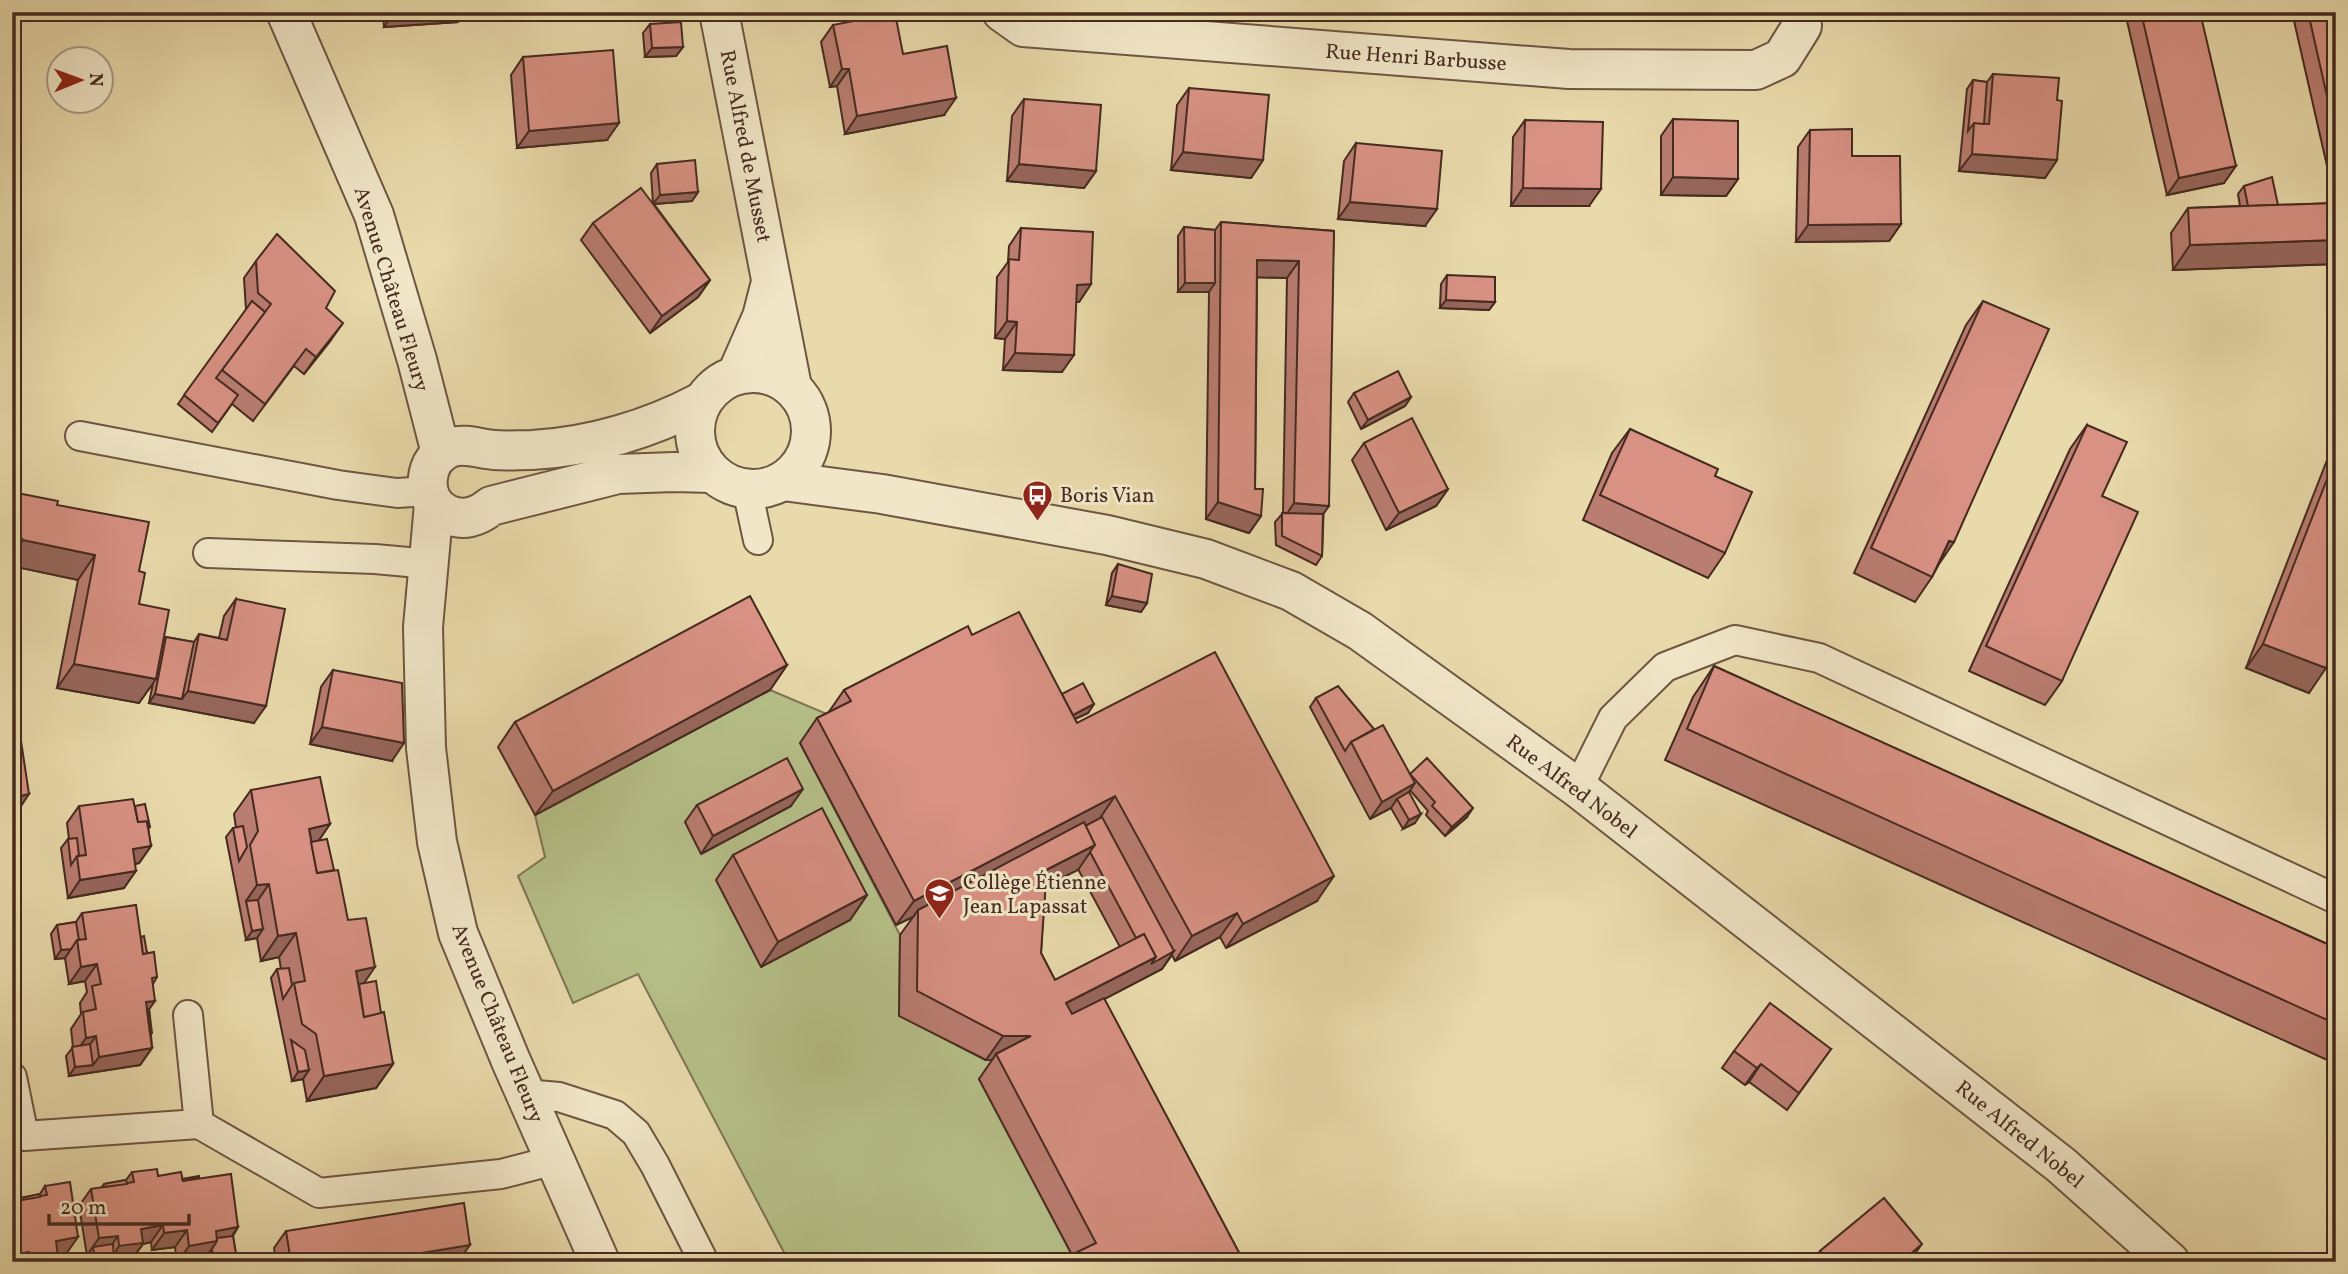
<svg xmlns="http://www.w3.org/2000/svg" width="2348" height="1274" viewBox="0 0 2348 1274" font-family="Vollkorn,serif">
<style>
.green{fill:#b6c089;stroke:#7e7554;stroke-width:2}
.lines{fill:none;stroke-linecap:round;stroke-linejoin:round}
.lane-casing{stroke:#6e5643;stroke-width:32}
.street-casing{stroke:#6e5643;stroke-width:42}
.lane{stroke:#f1e7c8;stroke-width:28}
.street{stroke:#f1e7c8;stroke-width:38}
.wall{fill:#ba7d71;stroke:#452a20;stroke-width:2;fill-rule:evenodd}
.shaded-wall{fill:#97665c;stroke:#452a20;stroke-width:2}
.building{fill:#d89183;stroke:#452a20;stroke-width:2}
.labels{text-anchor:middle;stroke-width:6;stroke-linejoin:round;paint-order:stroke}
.street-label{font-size:21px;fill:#452a20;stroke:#f1e7c8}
.poi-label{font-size:21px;fill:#452a20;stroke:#f1e7c8;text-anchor:start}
</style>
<rect width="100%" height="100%" fill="#e9daab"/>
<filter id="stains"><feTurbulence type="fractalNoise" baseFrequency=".00286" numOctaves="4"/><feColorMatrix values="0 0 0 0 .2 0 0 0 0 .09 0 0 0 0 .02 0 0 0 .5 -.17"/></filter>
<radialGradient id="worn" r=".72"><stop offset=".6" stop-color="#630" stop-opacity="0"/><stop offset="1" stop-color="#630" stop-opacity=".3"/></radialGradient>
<polygon class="green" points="770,690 827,714 800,743 900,935 899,1015 985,1060 1013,1060 979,1079 1076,1262 789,1262 638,974 573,1003 518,876 545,857 535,815"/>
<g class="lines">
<defs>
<g id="lane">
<polyline points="80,436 338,485 397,493 428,491"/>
<polyline points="747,489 758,540"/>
<polyline points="208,553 375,559 430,564"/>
<polyline points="1578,788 1613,718 1665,667 1735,640 1819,658 2336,899"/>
<polyline points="12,1077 24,1136 199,1124 188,1015"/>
<polyline points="525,1094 559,1097 615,1115 636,1133 655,1165 704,1262"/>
<polyline points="199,1124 319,1193 501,1174 555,1160"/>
</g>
<g id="street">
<polyline points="286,12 374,215 417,360 441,453"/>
<polyline points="719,12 792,387"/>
<polyline points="1002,12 1023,27 1569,69 1756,70 1782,58 1802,26 1800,12"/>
<circle cx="753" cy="431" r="58"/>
<polyline points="737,374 762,317 770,286"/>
<path d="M 701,402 C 650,429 590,447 532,450 C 519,450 507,451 494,450 C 480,449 466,443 452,447 C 422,457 419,501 447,514 C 463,522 478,517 491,506 L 618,474 L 674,472 L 712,473"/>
<polyline points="783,481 882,494 1107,535 1206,559 1291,591 1360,631 1578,788 2061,1165 2170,1262"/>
<polyline points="434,504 423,627 426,748 437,842 458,933 511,1061 600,1262"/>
</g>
</defs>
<use href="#lane" class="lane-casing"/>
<use href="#street" class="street-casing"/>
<use href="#lane" class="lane"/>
<use href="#street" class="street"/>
</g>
<g class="wall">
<polygon points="383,12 464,12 458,22 384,27"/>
<polygon points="1655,12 1746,12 1741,19 1655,19"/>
<polygon points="2132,12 2200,12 2224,183 2167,195 2127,21"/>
<polygon points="2292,12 2336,12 2336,178 2330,179"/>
<polygon points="650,24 683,47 676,56 645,57 643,33"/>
<polygon points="833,25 944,115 845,134 837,86 830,87 821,42"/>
<polygon points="523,57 607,140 517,148 511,75"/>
<polygon points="1993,74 2057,100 2057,160 2045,178 1959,171 1967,89 1973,80 1987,82"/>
<polygon points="1189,88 1263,160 1251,178 1171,170 1177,105"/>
<polygon points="1024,99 1096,171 1084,188 1007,181 1012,116"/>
<polygon points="1673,119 1738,179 1726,196 1661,195 1661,136"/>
<polygon points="1525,120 1589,206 1511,206 1513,137"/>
<polygon points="1810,130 1852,156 1901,224 1889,241 1796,242 1798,147"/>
<polygon points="1356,143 1425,226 1338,219 1344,161"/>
<polygon points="657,164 698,192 692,201 654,204 710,280 698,297 650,333 581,240 593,223 653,204 651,173"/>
<polygon points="2244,186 2278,205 2336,203 2336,264 2173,270 2171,233 2188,208 2240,206 2238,194"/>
<polygon points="1221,222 1334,231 1322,556 1316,565 1276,545 1275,522 1283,513 1287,278 1257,277 1255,489 1261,516 1249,533 1206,519 1209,292 1178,292 1178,236 1184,227 1215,230"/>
<polygon points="1021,228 1091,284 1079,302 1076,302 1062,372 1003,370 1005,339 995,338 997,277 1008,262 1009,246"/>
<polygon points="256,261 326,308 331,340 304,374 294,366 253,421 232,404 212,432 178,404 246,310 244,278"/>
<polygon points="1447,275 1495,302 1489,310 1440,308 1441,284"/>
<polygon points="1983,301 1938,566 1932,577 1915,602 1854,573 1966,325"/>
<polygon points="1354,393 1411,397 1405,406 1361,429 1348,402"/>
<polygon points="2087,425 2102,496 2062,681 2045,705 1969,671 2070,449"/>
<polygon points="1630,429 1715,476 1725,553 1708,578 1583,520 1612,453"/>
<polygon points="2336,437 2336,644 2309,693 2246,668"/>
<polygon points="1364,443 1448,489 1436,506 1386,530 1352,460"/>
<polygon points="12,492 57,505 139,571 139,604 163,641 166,637 194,642 199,634 219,638 224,616 236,599 254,723 149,703 153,683 139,703 57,688 78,580 12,566"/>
<polygon points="1118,564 1147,603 1141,612 1106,605 1112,573"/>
<path d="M 972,635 L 1062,694 L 1094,704 L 1088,713 L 1075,719 L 1077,723 L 1317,901 L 1226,948 L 1220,937 L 1175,961 L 1172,955 L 1162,969 L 1104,999 L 1244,1262 L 1067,1262 L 1072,1255 L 979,1079 L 992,1060 L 986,1060 L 899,1016 L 900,935 L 913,917 L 896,925 L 800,743 L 817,718 L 828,713 L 844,690 ZM 1078,869 L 1120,947 L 1055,980 L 1041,953 L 1045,886 Z"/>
<polygon points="787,665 770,690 535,815 498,747 515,722"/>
<polygon points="1714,666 2336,948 2336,1064 1665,760 1693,697"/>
<polygon points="333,670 392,761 310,744 321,687"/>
<polygon points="1316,698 1410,775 1467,817 1445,836 1426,815 1428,811 1410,790 1409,792 1415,823 1403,829 1391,808 1370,819 1310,707"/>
<polygon points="251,790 330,824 318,841 334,870 364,983 381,1013 393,1064 376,1088 307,1101 303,1079 292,1081 271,978 277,969 281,969 279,957 261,961 257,938 246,940 226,837 233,828 236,828 234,814"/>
<polygon points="697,805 791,806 701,854 685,822"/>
<polygon points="79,806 135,806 150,827 148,829 151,846 139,863 135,864 124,888 68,898 61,848 68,839 69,839 67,823"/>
<polygon points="733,855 867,895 850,920 761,967 716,880"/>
<polygon points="82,913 141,937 157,977 153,984 149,1009 152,1048 140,1065 69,1076 66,1056 73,1047 71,1029 81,1014 80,1003 87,992 85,981 69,984 65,958 55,959 51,934 57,925 76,922"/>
<polygon points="1831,1049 1787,1110 1749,1082 1745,1085 1722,1068 1734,1051"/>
<polygon points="132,1172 182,1179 199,1178 238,1227 233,1236 236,1254 231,1262 206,1262 205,1258 185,1262 177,1262 175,1247 152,1250 151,1242 143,1244 131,1260 119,1262 88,1262 79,1206 91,1189 101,1188 104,1184 126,1180"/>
<polygon points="45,1186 66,1254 58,1255 55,1262 12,1262 14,1201 16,1199 40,1194"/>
<polygon points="286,1231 458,1262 276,1262 274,1248"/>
<polygon points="1820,1251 1910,1261 1909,1262 1812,1262"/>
<polygon points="2336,1254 2336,1262 2332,1262"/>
</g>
<g class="shaded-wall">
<polygon points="394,12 464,12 458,22 384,27"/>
<polygon points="552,12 624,12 548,18"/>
<polygon points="1660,12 1746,12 1741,19 1655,19"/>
<polygon points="1920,12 1978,12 1972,20 1917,16"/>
<polygon points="683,47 676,56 645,57 652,48"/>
<polygon points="842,69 849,69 837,86 830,87"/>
<polygon points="956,98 944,115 845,134 857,116"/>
<polygon points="619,123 607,140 517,148 529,131"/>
<polygon points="1183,152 1263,160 1251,178 1171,170"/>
<polygon points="1972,154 2057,160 2045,178 1959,171"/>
<polygon points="1019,164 1096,171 1084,188 1007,181"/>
<polygon points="2236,166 2224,183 2167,195 2179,178"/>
<polygon points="2336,170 2336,178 2330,179"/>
<polygon points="1673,177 1738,179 1726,196 1661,195"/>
<polygon points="1523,188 1601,189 1589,206 1511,206"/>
<polygon points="698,192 692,201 653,204 660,195"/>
<polygon points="1350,202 1437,209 1425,226 1338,219"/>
<polygon points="1901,224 1889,241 1796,242 1808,225"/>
<polygon points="2336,240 2336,264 2173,270 2190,245"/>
<polygon points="1257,260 1299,261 1287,278 1245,277"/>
<polygon points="710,280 698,297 650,333 662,316"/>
<polygon points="1185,283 1215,283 1209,292 1178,292"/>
<polygon points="1091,284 1079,302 1065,302 1077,285"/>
<polygon points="1446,300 1495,302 1489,310 1440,308"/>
<polygon points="1007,321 1017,322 1005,339 995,338"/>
<polygon points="343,323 331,340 304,374 316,357"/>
<polygon points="1015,353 1074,355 1062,372 1003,370"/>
<polygon points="1411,397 1405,406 1361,429 1368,420"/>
<polygon points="1448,489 1436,506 1386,530 1399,513"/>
<polygon points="1218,502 1261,516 1249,533 1206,519"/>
<polygon points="1294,503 1329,506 1317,523 1282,521"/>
<polygon points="23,540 95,555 78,580 12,566 12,556"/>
<polygon points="1949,541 1954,542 1937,567"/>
<polygon points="1112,596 1147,603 1141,612 1106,605"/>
<polygon points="2263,644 2326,668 2309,693 2246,668"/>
<polygon points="74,664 156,679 139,703 57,688"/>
<polygon points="787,665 770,690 535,815 553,791"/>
<polygon points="188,691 266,706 254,723 149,703 155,694 182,699"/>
<polygon points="1094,704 1088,713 1066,723 1073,715"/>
<polygon points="322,727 404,743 392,761 310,744"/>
<polygon points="1415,783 1403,801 1397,799 1391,808 1370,819 1382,802"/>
<polygon points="803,789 791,806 701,854 713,836"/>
<polygon points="29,794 17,812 12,813 12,798"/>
<polygon points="1115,796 1098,821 918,910 913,917 896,925 914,901"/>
<polygon points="1473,808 1467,817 1445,836 1452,827"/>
<polygon points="1421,814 1415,823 1403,829 1409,820"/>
<polygon points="330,824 313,849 309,829"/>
<polygon points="1095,845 1078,870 1025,896 1042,872"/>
<polygon points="151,846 139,863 121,866 133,849"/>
<polygon points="136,871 124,888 68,898 80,880"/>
<polygon points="1334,876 1317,901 1226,948 1243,924"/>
<polygon points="269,884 252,909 246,901 257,885"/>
<polygon points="867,895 850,920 761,967 778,942"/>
<polygon points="1237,913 1220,937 1175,961 1192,936"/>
<polygon points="263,929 257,938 246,940 252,931"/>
<polygon points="296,933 279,957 261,961 278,936"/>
<polygon points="71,949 65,958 55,959 61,950"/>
<polygon points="1174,951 1162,969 1049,1028 1066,1003 1156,957"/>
<polygon points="97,964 85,981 69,984 81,967"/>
<polygon points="375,967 358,992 356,971"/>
<polygon points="155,1001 143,1018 146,1002"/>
<polygon points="96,1036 84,1053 74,1055 86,1038"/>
<polygon points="1003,1036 1031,1036 996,1054 992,1060 986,1060"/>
<polygon points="152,1048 140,1065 69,1076 75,1067 93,1065 99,1057"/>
<polygon points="393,1064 376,1088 307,1101 324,1076"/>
<polygon points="1761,1064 1749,1082 1745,1085 1757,1068"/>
<polygon points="309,1070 303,1079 292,1081 298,1072"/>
<polygon points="163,1225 151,1242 143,1244 131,1260 109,1262 119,1246 141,1229"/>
<polygon points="238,1227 226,1244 213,1247 205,1259 178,1262 189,1246 216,1231"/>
<polygon points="187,1230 175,1247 152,1250 164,1233"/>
<polygon points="118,1236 106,1253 93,1247 87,1255 99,1238"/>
<polygon points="78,1237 66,1254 44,1258 56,1241"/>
<polygon points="1922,1244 1909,1262 1901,1262"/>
<polygon points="470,1245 458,1262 367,1262"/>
<polygon points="29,1252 22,1262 12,1262 12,1255"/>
<polygon points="236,1254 231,1262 211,1262 213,1259"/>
<polygon points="58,1257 55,1262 33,1262"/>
</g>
<g class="building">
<polygon points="2141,12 2200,12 2236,166 2179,178"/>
<polygon points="2308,12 2336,12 2336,136"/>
<polygon points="895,13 903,54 947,46 956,98 857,116 849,69 842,69 833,25"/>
<polygon points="681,22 683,47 652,48 650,24"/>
<polygon points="613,50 619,123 529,131 523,57"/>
<polygon points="1993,74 2059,78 2057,100 2062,101 2057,160 1972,154 1974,123 1989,124"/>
<polygon points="1973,80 1987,82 1984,124 1974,123 1968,131"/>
<polygon points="1189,88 1269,95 1263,160 1183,152"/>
<polygon points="1024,99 1101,105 1096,171 1019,164"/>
<polygon points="1673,119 1738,121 1738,179 1673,177"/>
<polygon points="1525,120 1603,122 1601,189 1523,188"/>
<polygon points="1852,129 1852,156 1900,156 1901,224 1808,225 1810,130"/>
<polygon points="1356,143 1442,151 1437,209 1350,202"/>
<polygon points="695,160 698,192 660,195 657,164"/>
<polygon points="2272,177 2278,205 2248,206 2244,186"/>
<polygon points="641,188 710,280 662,316 593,223"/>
<polygon points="2336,203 2336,240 2190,245 2188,208"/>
<polygon points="1221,222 1334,231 1329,506 1294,503 1299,261 1257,260 1255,489 1263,489 1261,516 1218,502"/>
<polygon points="1184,227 1215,230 1215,283 1185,283"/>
<polygon points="1021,228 1093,232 1091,284 1077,285 1074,355 1015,353 1017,322 1007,321 1009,259 1019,260"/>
<polygon points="277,234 335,291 326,308 343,323 316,357 306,349 265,404 222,370 271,304 258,293 256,261"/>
<polygon points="12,266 21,267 12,313"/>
<polygon points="1447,275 1495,277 1495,302 1446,300"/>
<polygon points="252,301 265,312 216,378 238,395 218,423 184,395"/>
<polygon points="1983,301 2049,329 1954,542 1949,541 1932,577 1871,548"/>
<polygon points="1398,371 1411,397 1368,420 1354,393"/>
<polygon points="1412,418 1448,489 1399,513 1364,443"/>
<polygon points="2087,425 2127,442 2102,496 2138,512 2062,681 1986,646"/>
<polygon points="1630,429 1718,469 1715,476 1752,492 1725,553 1600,495"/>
<polygon points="2336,456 2336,644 2326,668 2263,644"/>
<polygon points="12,492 58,501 57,505 149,522 139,571 145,573 139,604 169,610 156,679 74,664 95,555 23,540 12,526"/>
<polygon points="1282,513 1323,514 1322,556 1282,536"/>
<polygon points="1118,564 1152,574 1147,603 1112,596"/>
<polygon points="750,596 787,665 553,791 515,722"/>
<polygon points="236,599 285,609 266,706 188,691 199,634 227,640"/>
<polygon points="1019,612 1077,723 1215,652 1334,876 1243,924 1237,913 1192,936 1115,796 914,901 817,718 851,701 844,690 968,626 972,635"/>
<polygon points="166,637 194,642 182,699 155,694"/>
<polygon points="1714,666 2336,948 2336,1024 1687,729"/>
<polygon points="333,670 402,683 404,743 322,727"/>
<polygon points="1083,683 1094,704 1073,715 1062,694"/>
<polygon points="1338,686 1374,729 1351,742 1345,751 1316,698"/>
<polygon points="1383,725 1415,783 1382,802 1351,742"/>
<polygon points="21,741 29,794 12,798 12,742"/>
<polygon points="787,758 803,789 713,836 697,805"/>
<polygon points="1427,758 1473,808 1452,827 1432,806 1435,802 1410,774"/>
<polygon points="320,777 330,824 309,829 317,873 338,870 348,920 366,918 375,967 356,971 364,1017 384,1012 393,1064 324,1076 316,1034 302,1024 294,983 305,981 296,933 278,936 269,884 257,885 250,845 258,831 251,790"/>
<polygon points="1409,792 1421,814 1409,820 1397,799"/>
<polygon points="133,799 138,822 147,821 151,846 133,849 136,871 80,880 77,856 86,855 79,806"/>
<polygon points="145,804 150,827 148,828 147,821 138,822 135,806"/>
<polygon points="822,808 867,895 778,942 733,855"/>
<polygon points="1102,817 1174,951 1151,964 1156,957 1144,934 1136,938 1090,852 1095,845 1085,826"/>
<polygon points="1084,822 1095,845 1042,872 1046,881 1041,953 1055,980 1144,934 1156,957 1066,1003 1072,1014 1104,998 1244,1262 1069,1262 1073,1260 1071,1255 1096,1243 996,1054 1031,1036 1003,1036 917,991 918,910"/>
<polygon points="243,826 247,847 239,861 233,828"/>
<polygon points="77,838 79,856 77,856 71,865 68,839"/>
<polygon points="327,839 334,870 317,873 311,842"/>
<polygon points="258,900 263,929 252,931 246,901"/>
<polygon points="136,905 143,954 154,952 157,977 152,978 155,1001 146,1002 152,1048 99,1057 96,1036 86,1038 83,1012 96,1009 92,986 101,984 97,964 81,967 77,940 86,939 82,913"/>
<polygon points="76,922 79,940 77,940 71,949 61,950 57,925"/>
<polygon points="144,936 147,953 143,954 141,937"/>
<polygon points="289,968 292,985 283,999 277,969"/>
<polygon points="376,981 381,1013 364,1017 359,984"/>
<polygon points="1770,1003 1831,1049 1799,1093 1761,1064 1757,1068 1734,1051"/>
<polygon points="147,1009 149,1009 152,1033 150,1033"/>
<polygon points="291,1040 305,1050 309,1070 298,1072"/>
<polygon points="90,1044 93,1065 75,1067 72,1047"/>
<polygon points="157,1169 158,1176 181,1172 183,1181 231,1174 238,1227 216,1231 217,1241 189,1246 187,1230 164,1233 163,1225 141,1229 143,1243 119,1246 118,1236 99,1238 91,1189 134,1182 132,1172"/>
<polygon points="199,1176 199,1178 183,1181 182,1179"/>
<polygon points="126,1180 127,1184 104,1187 104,1184"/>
<polygon points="70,1182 78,1237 56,1241 58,1257 30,1262 29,1252 12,1255 12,1201 47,1195 45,1186"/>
<polygon points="40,1194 40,1197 16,1201 16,1199"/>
<polygon points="1884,1198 1922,1244 1901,1262 1829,1262 1820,1251"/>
<polygon points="464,1203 470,1245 367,1262 291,1262 286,1231"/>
<polygon points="233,1236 236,1254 213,1259 212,1249 217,1241 217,1238"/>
<polygon points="113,1244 114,1262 95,1262 93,1247"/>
<polygon points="1018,1257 1030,1257 1042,1262 1010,1262"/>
</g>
<defs>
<symbol id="bus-pin" viewBox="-11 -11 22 30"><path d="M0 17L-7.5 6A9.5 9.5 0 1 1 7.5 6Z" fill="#8f2418" stroke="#f1e7c8"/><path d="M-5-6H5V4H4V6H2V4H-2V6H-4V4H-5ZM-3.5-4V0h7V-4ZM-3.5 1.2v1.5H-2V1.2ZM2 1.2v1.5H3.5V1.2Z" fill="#fff"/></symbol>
<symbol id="school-pin" viewBox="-11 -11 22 30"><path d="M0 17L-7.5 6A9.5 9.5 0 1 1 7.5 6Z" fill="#8f2418" stroke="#f1e7c8"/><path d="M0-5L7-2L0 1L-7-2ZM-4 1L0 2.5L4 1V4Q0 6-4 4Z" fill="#fff"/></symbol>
</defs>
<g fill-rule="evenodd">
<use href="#bus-pin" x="1020" y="478" width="35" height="47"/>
<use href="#school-pin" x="922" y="876" width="35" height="47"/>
</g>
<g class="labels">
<g class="street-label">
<text transform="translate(1416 57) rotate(4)" y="7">Rue Henri Barbusse</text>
<text transform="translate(746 146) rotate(79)" y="7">Rue Alfred de Musset</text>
<text transform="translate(392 289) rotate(73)" y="7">Avenue Château Fleury</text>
<text transform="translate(1572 786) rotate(37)" y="7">Rue Alfred Nobel</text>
<text transform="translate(498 1023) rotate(68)" y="7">Avenue Château Fleury</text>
<text transform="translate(2020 1134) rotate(39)" y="7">Rue Alfred Nobel</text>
</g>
<g class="poi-label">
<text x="1060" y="502">Boris Vian</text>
<text x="963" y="889">Collège Étienne<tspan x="963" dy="24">Jean Lapassat</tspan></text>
</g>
</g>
<rect width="2348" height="1274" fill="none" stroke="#e9daab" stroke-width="42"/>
<rect x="14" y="14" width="2320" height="1246" fill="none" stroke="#452a20" stroke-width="3.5"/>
<rect x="21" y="21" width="2306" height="1232" fill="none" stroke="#452a20" stroke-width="2"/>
<g transform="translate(80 80) rotate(89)"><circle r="33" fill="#f1e7c8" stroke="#ac9b85" stroke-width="2"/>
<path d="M0-5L12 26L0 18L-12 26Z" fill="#8f2418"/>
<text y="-10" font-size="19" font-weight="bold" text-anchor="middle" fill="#452a20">N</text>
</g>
<path d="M49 1214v10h140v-10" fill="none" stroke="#452a20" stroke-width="3.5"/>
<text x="60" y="1214" font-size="21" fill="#452a20" stroke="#f1e7c8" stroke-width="5" paint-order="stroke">20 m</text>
<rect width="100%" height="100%" filter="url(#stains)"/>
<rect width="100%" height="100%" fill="url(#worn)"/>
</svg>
